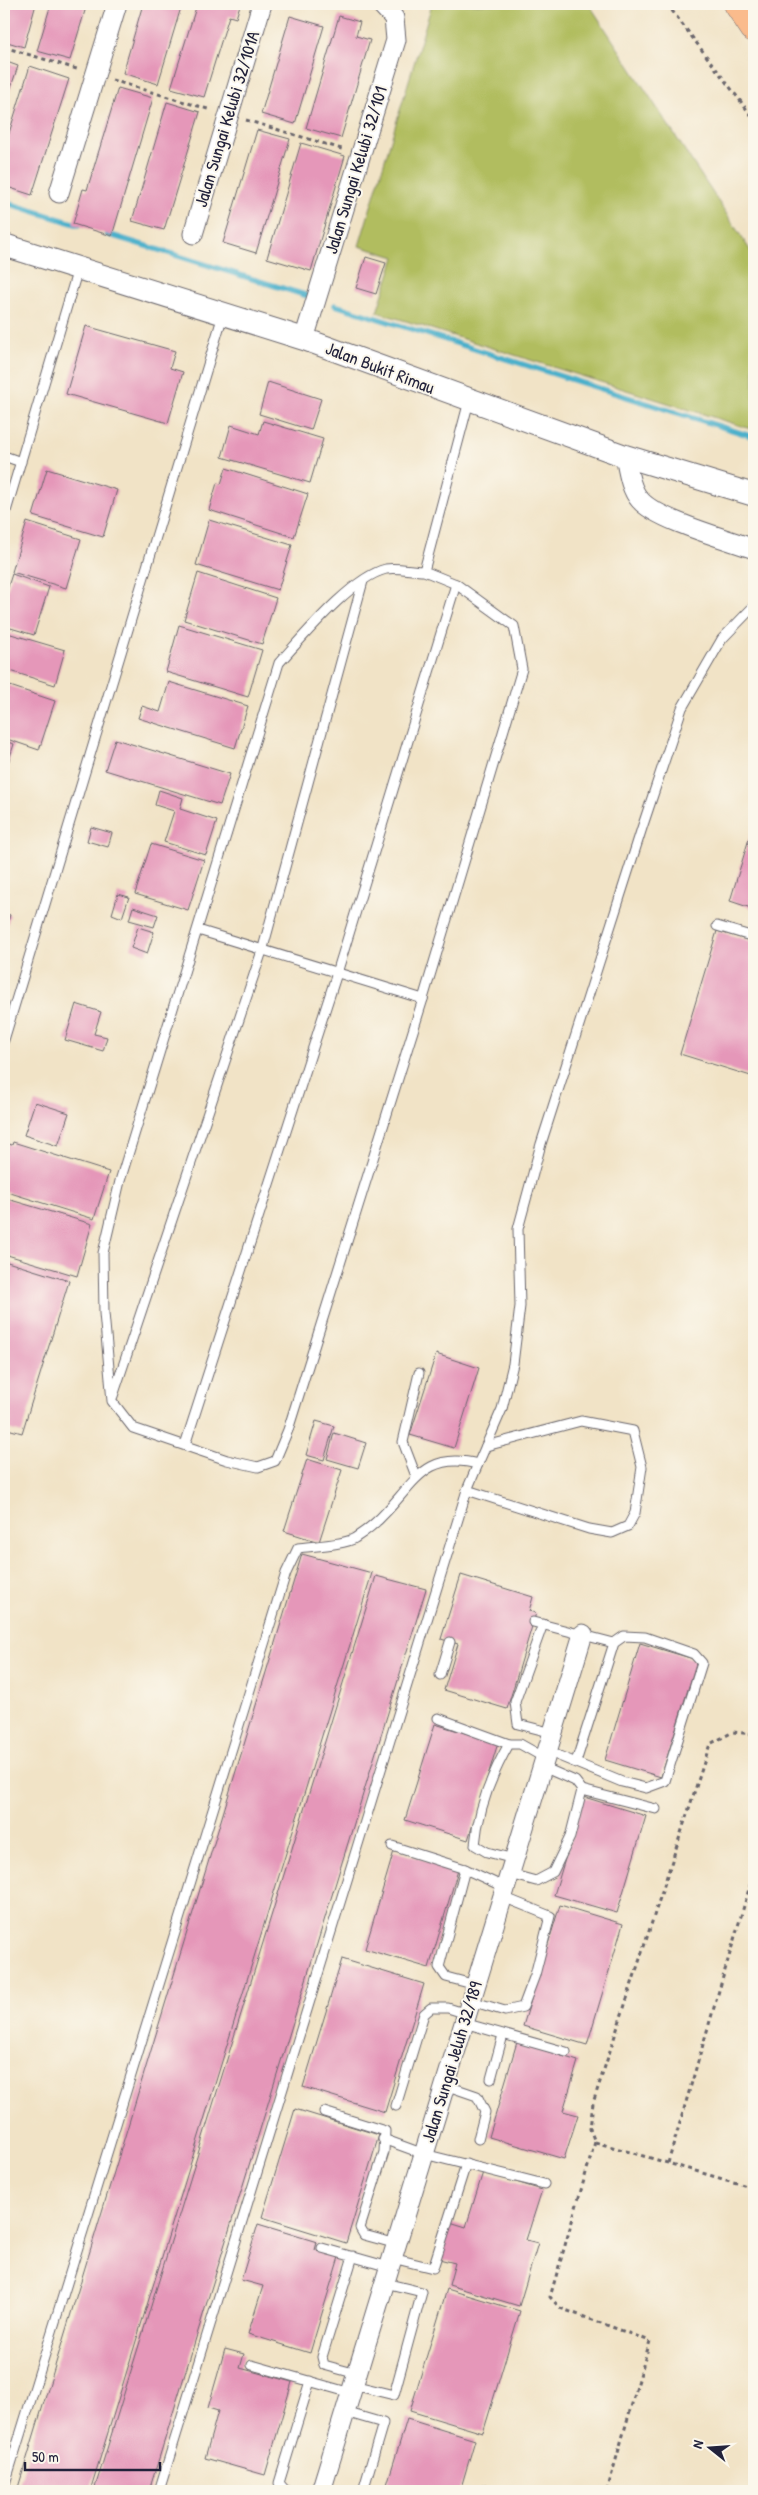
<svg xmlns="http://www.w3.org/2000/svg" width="758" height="2495" viewBox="0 0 758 2495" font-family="'Patrick Hand',sans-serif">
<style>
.green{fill:#b1bd5f;stroke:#6a704d}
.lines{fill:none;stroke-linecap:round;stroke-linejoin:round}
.stream{stroke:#4cb0cb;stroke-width:5.5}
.building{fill:#e597b9}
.service-casing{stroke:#6a666c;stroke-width:11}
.minor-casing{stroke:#6a666c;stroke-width:21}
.tertiary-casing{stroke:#6a666c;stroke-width:24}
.motorway-casing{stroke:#6a666c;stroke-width:29}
.path{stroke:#6a666c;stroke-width:3;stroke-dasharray:4 4;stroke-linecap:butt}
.service{stroke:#fff;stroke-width:9}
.minor{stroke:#fff;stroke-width:19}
.tertiary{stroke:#fff;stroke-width:22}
.motorway{stroke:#fabb8c;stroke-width:28}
.labels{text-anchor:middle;stroke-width:4;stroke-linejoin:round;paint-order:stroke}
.street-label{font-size:18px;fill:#22223b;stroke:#fbf7ec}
</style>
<rect width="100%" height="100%" fill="#fbf7ec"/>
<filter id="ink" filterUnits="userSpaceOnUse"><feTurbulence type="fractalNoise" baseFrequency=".02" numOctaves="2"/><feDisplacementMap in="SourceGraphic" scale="10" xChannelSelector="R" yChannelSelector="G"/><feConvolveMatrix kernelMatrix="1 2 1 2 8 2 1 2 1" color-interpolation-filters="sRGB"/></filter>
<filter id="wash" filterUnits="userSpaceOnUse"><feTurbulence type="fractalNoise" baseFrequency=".0096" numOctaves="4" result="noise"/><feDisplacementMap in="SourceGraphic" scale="20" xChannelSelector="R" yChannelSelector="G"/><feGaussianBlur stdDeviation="1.12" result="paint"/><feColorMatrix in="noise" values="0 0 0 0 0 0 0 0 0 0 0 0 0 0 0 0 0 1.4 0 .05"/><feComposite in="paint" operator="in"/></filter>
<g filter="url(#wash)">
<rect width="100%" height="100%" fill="#f1e3c6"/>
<polygon class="green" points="432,4 589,4 754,256 754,430 377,312 395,257 359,246"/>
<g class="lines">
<g class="stream">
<polyline points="4,202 79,225"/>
<polyline points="107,234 308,296"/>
<polyline points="335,305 754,437"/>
</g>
</g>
<g id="blocks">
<g class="building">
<polygon points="4,4 36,4 24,47 4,41"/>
<polygon points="51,4 87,4 70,60 37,51"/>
<polygon points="143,4 182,4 158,84 123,73"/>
<polygon points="197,4 240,5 236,18 229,16 204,97 171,88"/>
<polygon points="290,16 324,26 295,124 261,114"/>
<polygon points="339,16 360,22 356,36 370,40 341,138 306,128"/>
<polygon points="4,61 18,66 4,108"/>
<polygon points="30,66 69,79 32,195 4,186 4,149"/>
<polygon points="118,88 153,98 112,236 73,224 83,189 87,190"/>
<polygon points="167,102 200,112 164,230 132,221"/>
<polygon points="257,130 290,139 256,253 223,243"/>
<polygon points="301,143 345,156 311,271 267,258"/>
<polygon points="366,257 386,263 376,294 356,288"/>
<polygon points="86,326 175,351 170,368 183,372 168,423 66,394"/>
<polygon points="268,382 321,399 311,430 259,414"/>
<polygon points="263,421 323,439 310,483 222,457 231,425 259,434"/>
<polygon points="226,468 308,494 294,537 209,510 217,483 221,484"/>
<polygon points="47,469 117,490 103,537 33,516"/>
<polygon points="209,520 292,545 278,590 196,565"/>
<polygon points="27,522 81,539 66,588 12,572"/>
<polygon points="198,573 276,598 262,644 184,620"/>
<polygon points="12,574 49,587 34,635 4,626 4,599"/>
<polygon points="179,625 262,650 248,697 166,672"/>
<polygon points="4,632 65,650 55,685 4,669"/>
<polygon points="169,682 248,706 235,748 138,718 142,706 160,712"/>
<polygon points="4,684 55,701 39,750 4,738"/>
<polygon points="115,739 230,774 220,805 105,770"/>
<polygon points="4,741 14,744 4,776"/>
<polygon points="159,790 183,798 180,809 217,821 206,855 164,842 174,811 155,805"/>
<polygon points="754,822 754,909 730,901"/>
<polygon points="91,827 112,833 108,847 87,841"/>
<polygon points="151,844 204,860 188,910 135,894"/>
<polygon points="118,894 129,897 122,918 112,914"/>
<polygon points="133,907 158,915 154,927 129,920"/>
<polygon points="4,913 10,915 4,935"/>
<polygon points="138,927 154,932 147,954 131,948"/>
<polygon points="717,931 754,942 754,1077 680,1054"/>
<polygon points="76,1004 101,1012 94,1034 107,1037 103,1051 65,1040"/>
<polygon points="35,1102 69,1113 58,1146 24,1135"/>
<polygon points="13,1142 109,1172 94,1219 4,1191 4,1143 12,1145"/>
<polygon points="4,1198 92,1224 77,1276 4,1254"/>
<polygon points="4,1261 69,1281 22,1433 4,1428"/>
<polygon points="436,1354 479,1368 454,1448 410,1435"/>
<polygon points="316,1421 334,1426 324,1460 306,1455"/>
<polygon points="334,1433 366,1443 358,1468 327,1459"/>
<polygon points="307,1459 342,1470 319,1542 284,1531"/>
<polygon points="302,1554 372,1573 90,2491 17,2491"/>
<polygon points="461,1575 533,1597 529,1611 536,1613 507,1709 444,1690 458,1644 441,1639"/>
<polygon points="376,1576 426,1589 149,2491 94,2491"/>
<polygon points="640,1643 697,1660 661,1777 605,1760"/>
<polygon points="435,1724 498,1743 468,1840 405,1820"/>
<polygon points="584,1797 646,1816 617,1913 554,1895"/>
<polygon points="394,1851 458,1870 429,1968 365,1949"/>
<polygon points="560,1905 623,1924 587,2045 523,2026"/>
<polygon points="342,1959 424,1984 385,2112 303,2087"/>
<polygon points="517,2042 578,2061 563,2111 578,2115 564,2159 489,2137"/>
<polygon points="295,2109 379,2135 346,2243 262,2217"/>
<polygon points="483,2172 542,2190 526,2240 538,2243 519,2306 449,2285 455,2263 439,2259 450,2222 466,2227"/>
<polygon points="258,2224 317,2242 315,2250 339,2257 310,2353 248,2334 263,2286 241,2280"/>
<polygon points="447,2289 520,2311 483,2433 410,2411"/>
<polygon points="225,2349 244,2354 240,2368 292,2382 265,2475 205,2458 218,2411 208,2408"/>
<polygon points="407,2419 475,2440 460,2491 385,2491"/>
</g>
</g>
</g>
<g filter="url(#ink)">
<use href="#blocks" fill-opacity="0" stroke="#6a666c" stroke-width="1"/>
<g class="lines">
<defs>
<g id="service">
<polyline points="4,456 21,462"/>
<polyline points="4,518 78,269"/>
<path d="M 424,571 L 456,584 L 514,626 L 522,669 L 423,999 L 288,1430 L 275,1461 L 258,1467 L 227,1460 L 133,1428 L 112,1401 L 104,1313 L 103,1253 L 120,1181 L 279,663 C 302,638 352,577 386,569 C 397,567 413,571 424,571 L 469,401"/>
<polyline points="717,926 754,937"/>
<polyline points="198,930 423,999"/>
<polyline points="4,1040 223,315"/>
<polyline points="113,1396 263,948 363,581"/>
<polyline points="185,1445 337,973 456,584"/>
<polyline points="416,1476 403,1442 419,1373"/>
<polyline points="467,1490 589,1529 612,1533 628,1526 635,1513 642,1467 633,1431 581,1421 486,1446"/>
<polyline points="533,1622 614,1643"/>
<polyline points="543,1624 515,1702 518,1724 553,1733"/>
<polyline points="440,1675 450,1642"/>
<polyline points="438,1718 509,1744"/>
<polyline points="547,1751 622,1782 646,1788 665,1781 702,1663 694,1654 645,1637 624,1636 614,1643 576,1762"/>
<polyline points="582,1790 656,1809"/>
<polyline points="392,1846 465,1869 439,1967 446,1977 476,1985"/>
<path d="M 514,1859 L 487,1852 L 475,1845 C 478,1810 492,1774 509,1744 L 520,1744 L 545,1758"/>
<polyline points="465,1869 506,1888"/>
<polyline points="510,1874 536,1881 553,1872 570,1837 582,1790 575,1781 543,1767"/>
<polyline points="471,2001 505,2011 523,2007 535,1975 550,1916 503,1897"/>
<polyline points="464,2023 566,2052"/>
<polyline points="491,2079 503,2035"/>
<polyline points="445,2085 477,2096 485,2112 478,2139"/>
<polyline points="396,2106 424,2014 431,2008 448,2008 467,2014"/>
<polyline points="324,2112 385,2131 384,2152 360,2228 364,2235 397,2244"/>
<polyline points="383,2139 424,2154 544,2184"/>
<polyline points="322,2248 389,2267"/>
<polyline points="353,2256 322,2357 324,2365 357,2374"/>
<polyline points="392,2258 433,2268 466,2164"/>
<polyline points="252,2365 351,2393"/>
<polyline points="353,2385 394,2395 422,2292 385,2283"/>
<polyline points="345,2412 383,2423 363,2491"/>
<path d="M 4,2487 L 286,1573 L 298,1548 C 311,1546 345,1545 355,1538 C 366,1531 378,1521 387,1511 C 416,1480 428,1451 478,1464 L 502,1409 L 513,1364 L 520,1306 L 518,1229 L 541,1144 L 642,828 L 682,708 L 722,639 L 754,606"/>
<polyline points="159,2491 467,1490 478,1464"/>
<polyline points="286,2491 279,2483 310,2381"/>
</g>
<g id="minor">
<polyline points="59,193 117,4"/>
<polyline points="193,234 262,4"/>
<polyline points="304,339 396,40 394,18 381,4"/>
<path d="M 625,456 C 628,470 630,489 640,500 C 657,520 727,539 754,549"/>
<polyline points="321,2491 583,1634"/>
</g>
<polyline id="tertiary" points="4,245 304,339 625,456 754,495"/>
<polyline id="motorway" points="738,4 754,28"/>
</defs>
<use href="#service" class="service-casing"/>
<use href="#minor" class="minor-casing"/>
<use href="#tertiary" class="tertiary-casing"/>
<use href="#motorway" class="motorway-casing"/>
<g class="path">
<polyline points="667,4 754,119"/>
<polyline points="4,47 80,70"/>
<polyline points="112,80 211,110"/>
<polyline points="246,120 345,150"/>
<polyline points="595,2142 754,2188"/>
<polyline points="668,2163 754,1872"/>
<polyline points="484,2484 486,2491"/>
<polyline points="607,2491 650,2341 560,2308 550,2297 595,2142 590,2129 593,2103 710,1744 733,1732 754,1734"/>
</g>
<use href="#service" class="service"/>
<use href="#minor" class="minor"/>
<use href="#tertiary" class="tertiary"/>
<use href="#motorway" class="motorway"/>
</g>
</g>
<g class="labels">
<g class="street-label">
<text transform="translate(227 119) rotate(-73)" y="6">Jalan Sungai Kelubi 32/101A</text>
<text transform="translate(356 170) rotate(-73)" y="6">Jalan Sungai Kelubi 32/101</text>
<text transform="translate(380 368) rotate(21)" y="6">Jalan Bukit Rimau</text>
<text transform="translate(452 2062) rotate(-73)" y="6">Jalan Sungai Jeluh 32/189</text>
</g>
</g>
<rect width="758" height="2495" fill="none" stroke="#fbf7ec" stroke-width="20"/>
<g transform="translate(710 2448) rotate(287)" stroke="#fbf7ec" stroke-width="4" paint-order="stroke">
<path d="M0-4L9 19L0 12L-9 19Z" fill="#22223b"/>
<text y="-8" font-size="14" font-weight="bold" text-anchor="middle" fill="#22223b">N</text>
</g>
<path d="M25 2462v8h135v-8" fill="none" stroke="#22223b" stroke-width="2.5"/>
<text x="32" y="2462" font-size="15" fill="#22223b" stroke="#fbf7ec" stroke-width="4" paint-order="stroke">50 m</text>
</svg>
